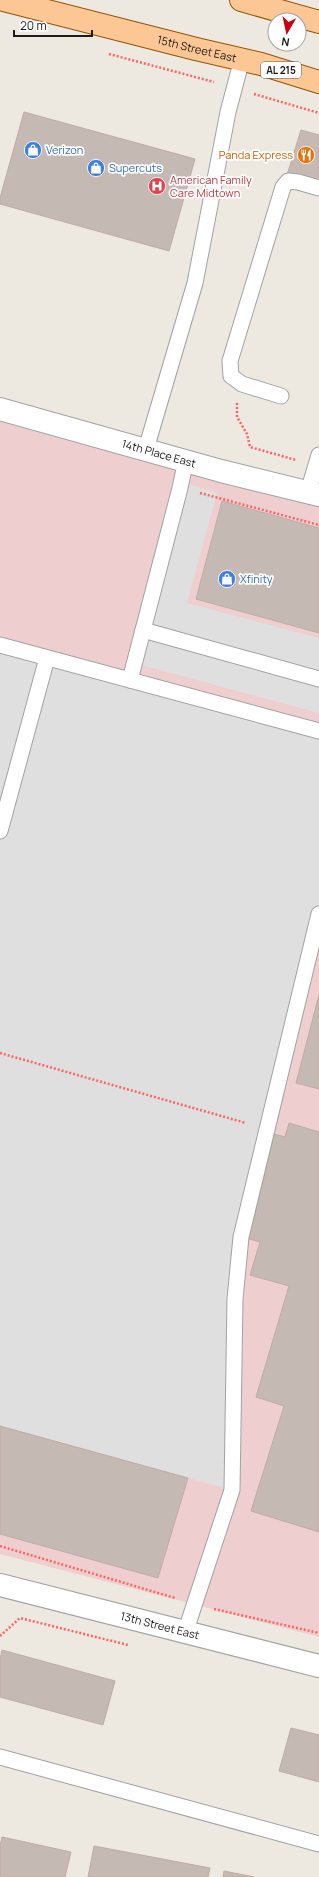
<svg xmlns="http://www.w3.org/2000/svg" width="319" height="1877" viewBox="0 0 319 1877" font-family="Manrope,sans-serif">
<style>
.commercial{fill:#efced0}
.parking{fill:#dfdfdf}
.building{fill:#c5b9b4;stroke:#bfaca2}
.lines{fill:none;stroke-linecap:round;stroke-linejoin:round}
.lane-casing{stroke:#a2a2a2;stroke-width:17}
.street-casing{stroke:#a2a2a2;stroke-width:24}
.primary-casing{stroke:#925400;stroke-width:24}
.path{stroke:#fc6462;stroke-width:2.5;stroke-dasharray:2 2;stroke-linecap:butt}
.lane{stroke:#fff;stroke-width:15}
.street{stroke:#fff;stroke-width:22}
.primary{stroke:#fdc695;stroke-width:22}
.labels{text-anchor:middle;stroke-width:3.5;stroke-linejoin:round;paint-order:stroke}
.shield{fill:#fff;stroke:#5f5f5f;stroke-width:1}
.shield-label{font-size:10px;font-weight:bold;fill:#1b1b1b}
.street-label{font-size:11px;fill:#1b1b1b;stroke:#fff}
.shop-label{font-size:11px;fill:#366cbe;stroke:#fff;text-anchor:start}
.food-label{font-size:11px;fill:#c56008;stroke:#fff;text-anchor:end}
.health-label{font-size:11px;fill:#be3a42;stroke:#fff;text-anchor:start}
</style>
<rect width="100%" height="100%" fill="#ede8e0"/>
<polygon class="commercial" points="0,407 319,495 319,1637 0,1554"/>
<g class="parking">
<polygon points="182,482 217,493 187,603 319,638 319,713 134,663"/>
<polygon points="3,646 319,731 319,914 236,1261 232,1490 0,1426 0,659"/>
</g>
<g class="building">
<polygon points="24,112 195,159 169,251 0,204 0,198"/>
<polygon points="301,130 319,135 319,185 287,175"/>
<polygon points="222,501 319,528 319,633 196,599"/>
<polygon points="319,995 319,1089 296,1083"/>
<polygon points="289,1123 319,1132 319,1532 251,1511 284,1406 256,1397 289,1286 250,1275 260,1242 243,1237 274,1134 285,1137"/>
<polygon points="0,1426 188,1478 158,1578 0,1534"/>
<polygon points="2,1650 115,1681 103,1725 0,1697 0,1659"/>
<polygon points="291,1728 319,1735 319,1782 279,1771"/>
<polygon points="2,1837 71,1852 65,1877 0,1877 0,1846"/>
<polygon points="94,1846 210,1868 208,1877 88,1877"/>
<polygon points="224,1871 254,1877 223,1877"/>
</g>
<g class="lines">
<defs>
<g id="lane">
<polyline points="281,396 242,384 231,376 230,361 283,187 288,181 298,182 319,188"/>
<polyline points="146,449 195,283 228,112 242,59"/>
<polyline points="308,492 319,455"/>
<polyline points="143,630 319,679"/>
<polyline points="0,645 319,731"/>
<polyline points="130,680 180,488 186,460"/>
<polyline points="0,831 47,658"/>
<polyline points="185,1633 232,1490 235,1299 241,1237 319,914"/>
<polyline points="0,1757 319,1844"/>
</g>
<g id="street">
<path id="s1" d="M 0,409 L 221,471 L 319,495"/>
<path id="s2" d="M 0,1585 L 319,1666"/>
</g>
<g id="primary">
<path id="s3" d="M 4,0 L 196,49 L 261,64 L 319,82"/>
<polyline points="241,0 319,22"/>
</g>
</defs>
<use href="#lane" class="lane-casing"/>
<use href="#street" class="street-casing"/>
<use href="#primary" class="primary-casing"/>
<g class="path">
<polyline points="109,54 214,82"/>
<polyline points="254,94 319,113"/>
<polyline points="237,403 237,417 247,434 250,447 296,460"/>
<polyline points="200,493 319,525"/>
<polyline points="0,1053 246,1123"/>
<polyline points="0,1546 175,1598"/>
<polyline points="214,1609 319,1633"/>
<polyline points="0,1636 20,1618 128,1645"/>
</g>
<use href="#lane" class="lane"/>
<use href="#street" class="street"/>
<use href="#primary" class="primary"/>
</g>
<defs>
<symbol id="shop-disc" viewBox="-11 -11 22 22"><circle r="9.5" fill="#3f7fe0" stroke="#fff"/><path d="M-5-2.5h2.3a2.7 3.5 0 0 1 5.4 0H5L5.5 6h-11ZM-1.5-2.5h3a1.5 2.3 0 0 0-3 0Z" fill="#fff"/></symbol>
<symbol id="restaurant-disc" viewBox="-11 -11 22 22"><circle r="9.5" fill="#e8710a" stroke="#fff"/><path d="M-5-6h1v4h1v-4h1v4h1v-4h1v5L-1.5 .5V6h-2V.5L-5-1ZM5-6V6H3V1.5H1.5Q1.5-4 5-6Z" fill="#fff"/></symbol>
<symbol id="hospital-disc" viewBox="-11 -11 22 22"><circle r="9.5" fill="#e0444e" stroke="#fff"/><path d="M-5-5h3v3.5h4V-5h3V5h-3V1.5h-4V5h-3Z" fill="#fff"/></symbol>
</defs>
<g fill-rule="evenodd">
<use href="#shop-disc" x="23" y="140" width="20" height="20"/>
<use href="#restaurant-disc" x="296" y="145" width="20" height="20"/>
<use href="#shop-disc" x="86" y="158" width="20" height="20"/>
<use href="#hospital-disc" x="147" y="176" width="20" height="20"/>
<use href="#shop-disc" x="217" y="569" width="20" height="20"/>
</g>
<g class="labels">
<rect class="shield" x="261" y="62" width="40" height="16" rx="3"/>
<g class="shield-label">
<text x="281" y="74">AL 215</text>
</g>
<g class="street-label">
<text dy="4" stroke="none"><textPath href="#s3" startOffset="199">15th Street East</textPath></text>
<text dy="4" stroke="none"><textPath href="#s1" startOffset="165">14th Place East</textPath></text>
<text dy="4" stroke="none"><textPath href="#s2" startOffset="165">13th Street East</textPath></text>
</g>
<g class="shop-label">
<text x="46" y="154">Verizon</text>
<text x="109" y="172">Supercuts</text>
<text x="240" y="583">Xfinity</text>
</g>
<g class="food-label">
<text x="293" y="159">Panda Express</text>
</g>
<g class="health-label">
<text x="170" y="184">American Family<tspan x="170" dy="13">Care Midtown</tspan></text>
</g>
</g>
<g transform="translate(287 32) rotate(189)"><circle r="19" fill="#ffffff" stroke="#a4a4a4"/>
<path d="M0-3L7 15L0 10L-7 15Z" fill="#c60012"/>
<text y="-6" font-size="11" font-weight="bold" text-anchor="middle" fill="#1b1b1b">N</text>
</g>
<path d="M14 30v6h78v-6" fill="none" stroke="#1b1b1b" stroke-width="2"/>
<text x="20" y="30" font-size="12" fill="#1b1b1b" stroke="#ffffff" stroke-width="3" paint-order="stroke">20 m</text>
</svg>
